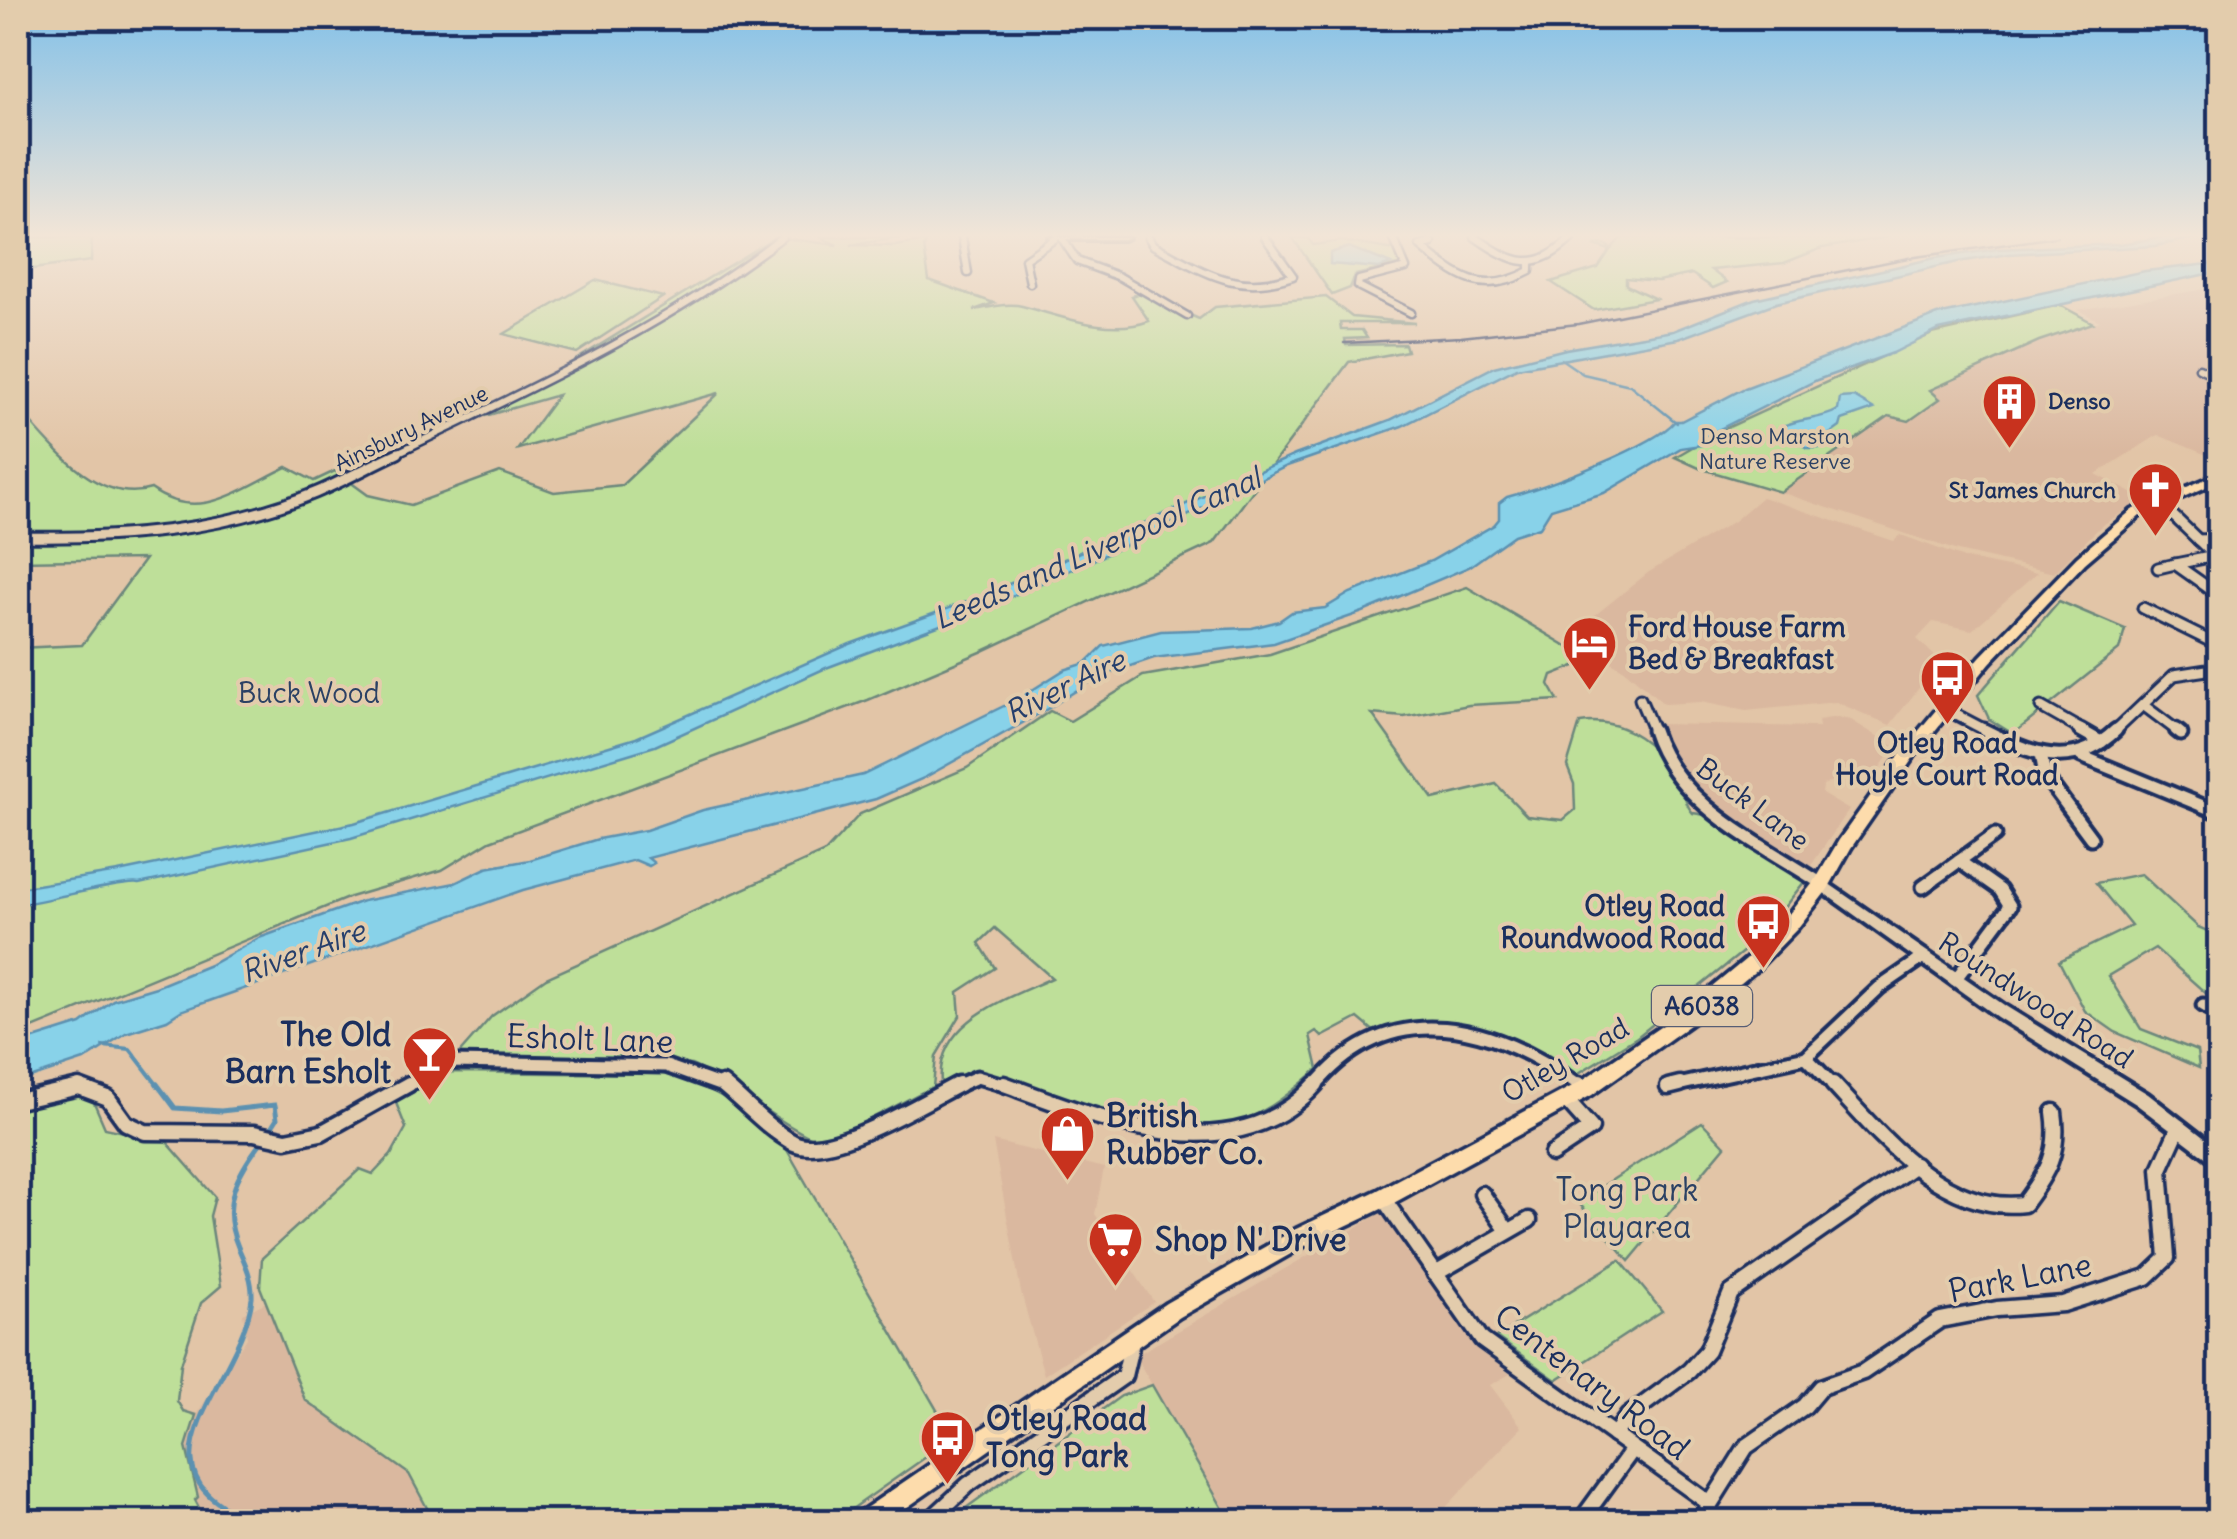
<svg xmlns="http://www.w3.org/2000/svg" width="2237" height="1539" viewBox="0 0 2237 1539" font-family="Delius,sans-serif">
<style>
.built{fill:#dab89f}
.green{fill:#bedf99;stroke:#6c877c;stroke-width:2.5}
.water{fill:#88d2e9;stroke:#5c91b1;stroke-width:2.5}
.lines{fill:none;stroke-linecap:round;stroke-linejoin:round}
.stream-far2{stroke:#5c91b1;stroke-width:2.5}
.stream-far1{stroke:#5c91b1;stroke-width:4}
.stream{stroke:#5c91b1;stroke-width:5}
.minor-far3-casing{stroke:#1b2f5e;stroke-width:11}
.minor-far2-casing{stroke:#1b2f5e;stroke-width:15}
.minor-far1-casing{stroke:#1b2f5e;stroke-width:19}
.minor-casing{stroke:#1b2f5e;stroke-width:21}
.tertiary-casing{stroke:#1b2f5e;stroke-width:8}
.primary-casing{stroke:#1b2f5e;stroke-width:7}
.minor-far3{stroke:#e3ccac;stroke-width:6}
.minor-far2{stroke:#e3ccac;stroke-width:9}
.minor-far1{stroke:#e3ccac;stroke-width:11}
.minor{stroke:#e3ccac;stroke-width:14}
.tertiary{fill:#e3ccac;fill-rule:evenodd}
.primary{fill:#fddcac;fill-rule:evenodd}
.rail{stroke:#1b2f5e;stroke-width:2.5}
.labels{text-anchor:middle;stroke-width:8;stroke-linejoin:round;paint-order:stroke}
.far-poi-label{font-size:22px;font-weight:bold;fill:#1b2f5e;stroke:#e3ccac;text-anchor:start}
.far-street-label{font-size:22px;fill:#1b2f5e;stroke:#e3ccac}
.far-park-label{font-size:22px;fill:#2b4164;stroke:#e3ccac}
.shield{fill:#e3ccac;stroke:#575e75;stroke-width:2.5}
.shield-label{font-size:25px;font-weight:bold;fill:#1b2f5e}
.poi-label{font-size:28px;font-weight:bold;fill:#1b2f5e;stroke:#e3ccac;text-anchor:start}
.park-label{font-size:28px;fill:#2b4164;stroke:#e3ccac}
.street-label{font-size:28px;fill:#1b2f5e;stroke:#e3ccac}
.water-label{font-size:30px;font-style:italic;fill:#263f6c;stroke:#e3ccac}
.near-poi-label{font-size:32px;font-weight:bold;fill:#1b2f5e;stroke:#e3ccac;text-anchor:start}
.near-street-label{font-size:32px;fill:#1b2f5e;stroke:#e3ccac}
.near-park-label{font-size:32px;fill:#2b4164;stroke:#e3ccac}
</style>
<rect width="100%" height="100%" fill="#e2c5a7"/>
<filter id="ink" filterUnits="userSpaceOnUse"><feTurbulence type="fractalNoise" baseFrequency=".01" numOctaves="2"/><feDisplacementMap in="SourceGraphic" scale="20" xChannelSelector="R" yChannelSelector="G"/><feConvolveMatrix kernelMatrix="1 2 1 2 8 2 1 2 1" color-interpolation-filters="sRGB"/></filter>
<g filter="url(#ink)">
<g class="built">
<polygon points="2219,287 2219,460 2158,435 2096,474 2143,499 2101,526 2054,573 1958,551 1780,492 1889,416 1909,421 1939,399 1929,390 2039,341 2100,321 2078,310"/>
<polygon points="1762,497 1894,541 1901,535 1964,558 2037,573 1972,630 1933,622 1917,639 1940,661 1890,725 1836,702 1746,711 1701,702 1664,704 1626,671 1569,636 1649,572 1734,521"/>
<polygon points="1838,717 1851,720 1895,747 1867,785 1841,777 1823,785 1822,794 1849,810 1808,870 1702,797 1682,779 1658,741 1656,724 1819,727 1818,720"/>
<polygon points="993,1141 1104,1168 1095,1214 1154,1302 1044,1375 1021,1292"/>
<polygon points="1381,1213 1483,1353 1510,1374 1490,1385 1522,1427 1433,1521 1232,1521 1135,1356"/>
<polygon points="266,1302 305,1400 409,1474 434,1521 206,1521 195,1500 198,1496 186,1447 196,1415 247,1338 243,1314"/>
</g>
<g class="green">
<polygon points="18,237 92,237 91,261 18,271"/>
<path d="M 775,237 L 837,245 L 820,237 L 905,237 L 851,245 L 895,246 L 927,241 L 924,247 L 929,280 L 994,303 L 974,310 C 988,308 1008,302 1022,306 C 1060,316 1110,336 1149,321 L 1132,296 L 1141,293 L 1199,319 L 1215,307 L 1326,297 L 1352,317 L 1415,323 L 1340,323 L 1341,330 L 1362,330 L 1367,338 L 1345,339 L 1346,345 L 1405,344 L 1407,351 L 1349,362 L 1214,543 L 981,652 L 868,700 L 490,841 L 442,870 L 350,897 L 18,1034 L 18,648 L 82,645 L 145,559 L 18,561 L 18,415 L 25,416 C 55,450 100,505 151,489 C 199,524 240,489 287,467 L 314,481 L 335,471 L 368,495 L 411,505 L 500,472 L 554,492 L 622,485 L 719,393 L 518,449 L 558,395 L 485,416 Z"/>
<polygon points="1292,237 1308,238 1313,245 1341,241 1395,250 1402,264 1355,275 1350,288 1332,295"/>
<polygon points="1622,237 1888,237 1822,248 1784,263 1711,270 1727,282 1713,288 1692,274 1658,281 1626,278 1626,285 1656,299 1594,310 1551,282 1598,268 1610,250 1594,245 1605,244 1611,249"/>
<polygon points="595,280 663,297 577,353 504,334"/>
<polygon points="2060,305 2093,323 2039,341 1930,390 1940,399 1909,421 1889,416 1780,492 1699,468 1675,457 1720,431 1932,334"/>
<path d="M 1467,587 L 1590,660 L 1552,675 L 1549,684 L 1558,700 L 1469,705 L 1404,717 L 1372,714 L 1433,799 L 1496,784 L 1527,816 L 1563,820 L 1575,810 L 1574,784 L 1567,766 L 1580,723 C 1623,716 1662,747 1680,784 C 1686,795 1684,804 1693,813 L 1719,817 L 1808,877 L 1760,938 L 1637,1037 L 1577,1074 C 1501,1036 1463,1007 1376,1033 L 1358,1018 L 1322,1037 L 1316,1031 L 1310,1035 L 1318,1069 C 1290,1094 1258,1121 1219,1126 C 1166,1132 1086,1108 1036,1091 C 996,1078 983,1063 941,1083 C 935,1021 1007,999 1052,978 L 995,928 L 979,943 L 995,968 L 958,992 L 960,1016 L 936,1056 L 933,1087 C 906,1099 845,1136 818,1139 C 802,1140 721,1076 691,1065 L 455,1058 L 492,1016 L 546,978 L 825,852 L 860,814 L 967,768 L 1050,711 L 1070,721 L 1143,676 L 1270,654 Z"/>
<polygon points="2059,601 2125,629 2119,650 2013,734 1989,719 1978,695"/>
<polygon points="2141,874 2198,927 2219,936 2219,1005 2155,948 2108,976 2141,1029 2197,1051 2199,1068 2115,1032 2085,1011 2059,961 2131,926 2096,883"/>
<polygon points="452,1072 662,1074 689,1079 747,1110 783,1143 953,1438 835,1521 434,1521 409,1474 305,1400 260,1287 262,1258 360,1169 373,1174 391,1155 406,1128 394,1098 436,1075"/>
<polygon points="76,1090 89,1091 105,1128 166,1141 215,1197 210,1216 221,1286 201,1303 181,1364 177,1401 183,1411 196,1415 186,1447 198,1497 195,1500 206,1521 18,1521 18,1109"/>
<polygon points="1702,1122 1725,1146 1629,1261 1578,1202"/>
<polygon points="1620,1260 1662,1311 1556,1380 1496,1337"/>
<polygon points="1152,1385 1230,1521 948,1521 1121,1396"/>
</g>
<g class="water">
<path d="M 2163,237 L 2200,237 L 2156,246 L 2009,254 L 1958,262 L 1776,303 L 1678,339 L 1517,368 L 1402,426 L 1287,466 L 1147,536 L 978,611 L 826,668 L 655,746 L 351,838 L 139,884 C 128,880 38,902 18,905 L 18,888 L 118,872 L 354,823 L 636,738 L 850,644 L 980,597 L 1295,455 L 1390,420 L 1494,367 L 1566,349 L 1673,331 L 1754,299 L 1935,258 L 1997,249 L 2120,244 Z"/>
<polygon points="1349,247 1391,264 1379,268 1330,264 1330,253"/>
<path d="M 2219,263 L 2219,271 L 2212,273 L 1939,330 L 1893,353 L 1817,380 L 1708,435 L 1701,445 L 1681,448 L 1604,493 L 1551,509 L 1540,527 L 1514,535 L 1469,567 L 1363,612 L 1274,643 L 1154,658 L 1098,677 L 1044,711 L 924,778 L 876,799 L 648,858 L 654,863 L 649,866 L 635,860 L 523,890 L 181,1011 L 167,1020 L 126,1033 L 84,1060 L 18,1082 L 18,1044 L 81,1024 L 113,1000 L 156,987 L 212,964 L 259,938 L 363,901 L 455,883 L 486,868 L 530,860 L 598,839 L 646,830 L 703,810 L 863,775 L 1018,699 L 1064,670 L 1086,663 L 1103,646 L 1161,631 L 1252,628 L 1279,621 L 1292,612 L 1325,608 L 1350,593 L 1431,561 L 1494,525 L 1499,519 L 1499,503 L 1507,497 C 1545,487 1655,446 1675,421 L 1681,421 L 1745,388 L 1937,315 L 2145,271 Z"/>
<path d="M 1854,397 L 1874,409 L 1842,420 L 1840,427 L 1829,435 L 1822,433 L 1818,437 L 1824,440 L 1819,448 L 1807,448 L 1783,432 L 1783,426 C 1802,418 1821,420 1838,410 L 1840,398 Z"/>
</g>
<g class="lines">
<polyline class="stream-far2" points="1561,359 1583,374 1630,385 1677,423"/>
<polyline class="stream-far1" points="103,1046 130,1049 159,1087"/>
<g class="stream">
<polyline points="157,1084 175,1108 221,1111 275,1105 277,1119 268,1133"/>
<path d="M 257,1522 C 118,1473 243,1381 252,1298 C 253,1279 245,1263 238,1247 C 220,1205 236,1175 262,1141"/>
</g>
<defs>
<g id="minor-far3">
<polyline points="962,237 968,273"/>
<path d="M 1148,237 L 1153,245 C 1204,271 1235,296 1293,276 L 1265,237"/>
<polyline points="1393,237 1406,268 1359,280 1358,286 1411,313"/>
<path d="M 1475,237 C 1515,265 1535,273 1573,237"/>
<polyline points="1063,240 1077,261 1120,277 1187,316"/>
<path d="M 1432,243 L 1420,246 C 1458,278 1482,297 1530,271 L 1530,262"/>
<polyline points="1030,283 1025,259 1056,238"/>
<polyline points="2199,368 2220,378"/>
<path d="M 393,455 C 529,389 661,330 782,237"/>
</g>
<g id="minor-far2">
<polyline points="2158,501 2220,561"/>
<path d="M 18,537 C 118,539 221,532 315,493 C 343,481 370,466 398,453"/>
<polyline points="2198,540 2220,539"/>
<polyline points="2158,568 2175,564"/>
<polyline points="2209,588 2175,564 2215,556"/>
<polyline points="2143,608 2220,646"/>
<polyline points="1640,699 1654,732"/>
<polyline points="2143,705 2179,732"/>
<polyline points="2041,707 2085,732"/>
<polyline points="1945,709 1989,732"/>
<polyline points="2114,732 2174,675 2220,668"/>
</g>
<g id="minor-far1">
<path d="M 1653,730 C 1677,806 1760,843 1822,884"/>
<path d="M 1984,730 C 2032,754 2072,772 2116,730"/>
<polyline points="2080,730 2101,742"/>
<polyline points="2176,730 2181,734"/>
<polyline points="2041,753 2045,776 2091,838"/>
<polyline points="2081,756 2220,813"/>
<polyline points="1923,887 1995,835"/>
<polyline points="1955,980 2010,906 2000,890 1959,861"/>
<polyline points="2203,1005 2220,1015"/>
<polyline points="1806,1057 1835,1087"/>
<polyline points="405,1087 450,1062 666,1066 725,1087"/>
<polyline points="954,1087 977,1077 1011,1087"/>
<path d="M 1314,1087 C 1391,993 1496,1025 1582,1087"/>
<polyline points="1668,1087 1806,1057 1879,988 1924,957"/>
</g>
<g id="minor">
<path d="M 722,1084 C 744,1102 769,1130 794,1143 C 830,1160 925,1101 959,1084"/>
<path d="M 1004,1084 C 1099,1119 1234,1176 1316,1084"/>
<polyline points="1579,1084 1585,1089"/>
<path d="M 1833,1084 C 1882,1137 1944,1214 2024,1204 C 2048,1172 2060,1153 2054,1112"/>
<polyline points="1668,1087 1680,1084"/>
<polyline points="18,1101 79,1087 108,1098 126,1123 145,1132 254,1133 286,1140 321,1133 409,1084"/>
<polyline points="1552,1154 1591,1128 1566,1100"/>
<polyline points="1482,1194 1508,1231"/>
<polyline points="1383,1198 1482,1340 1709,1503"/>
<polyline points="1435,1274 1529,1220"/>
<polyline points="1614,1435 1628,1416 1689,1371 1707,1351 1731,1293 1915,1165"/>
<polyline points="2220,1475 2220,1493"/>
<polyline points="928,1522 969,1484 1124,1376 1133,1338"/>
<polyline points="1580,1522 1633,1449"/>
<polyline points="1699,1522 1746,1447 1805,1406 1821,1387 1863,1372 1940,1320 1997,1309 2063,1304 2147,1277 2167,1258 2160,1169 2179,1127"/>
</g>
<g id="tertiary">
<polygon points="1049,237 1128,237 1124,239 1053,239"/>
<polygon points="1822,879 2007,1007 2148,1094 2220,1150 2220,1168 2136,1104 1997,1017 1817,888 1815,884 1817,880"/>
</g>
<polygon id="primary" points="2220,473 2220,481 2140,516 2085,563 1990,663 1916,754 1851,848 1828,889 1797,929 1758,969 1694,1022 1592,1095 1390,1205 1310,1243 1180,1317 886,1522 853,1522 857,1514 1166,1303 1296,1229 1376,1191 1578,1083 1682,1012 1746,959 1785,919 1816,879 1839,840 1906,746 1980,657 2077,557 2132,510"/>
</defs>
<use href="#minor-far3" class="minor-far3-casing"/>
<use href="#minor-far2" class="minor-far2-casing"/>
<use href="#minor-far1" class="minor-far1-casing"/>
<use href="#minor" class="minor-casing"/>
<use href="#tertiary" class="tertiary-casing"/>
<use href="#primary" class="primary-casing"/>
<use href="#minor-far3" class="minor-far3"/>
<use href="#minor-far2" class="minor-far2"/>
<use href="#minor-far1" class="minor-far1"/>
<use href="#minor" class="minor"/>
<use href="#tertiary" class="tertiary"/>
<use href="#primary" class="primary"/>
<polyline class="rail" points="1344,343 1461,337 1578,324 1908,258 2057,237"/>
</g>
</g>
<linearGradient id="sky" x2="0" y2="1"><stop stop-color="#81c0e8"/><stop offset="0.52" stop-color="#f2e5d7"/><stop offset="1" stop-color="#f2e5d7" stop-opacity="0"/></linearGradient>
<rect width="2237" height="452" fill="url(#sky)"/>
<defs>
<symbol id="building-pin" viewBox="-11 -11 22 30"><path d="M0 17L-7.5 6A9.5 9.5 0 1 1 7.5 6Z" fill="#c8321e" stroke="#e3ccac"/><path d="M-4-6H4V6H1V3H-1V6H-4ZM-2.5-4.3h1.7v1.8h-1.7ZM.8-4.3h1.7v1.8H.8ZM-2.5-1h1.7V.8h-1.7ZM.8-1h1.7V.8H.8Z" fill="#fff"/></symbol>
<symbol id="church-pin" viewBox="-11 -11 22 30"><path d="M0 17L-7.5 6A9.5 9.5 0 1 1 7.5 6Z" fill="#c8321e" stroke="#e3ccac"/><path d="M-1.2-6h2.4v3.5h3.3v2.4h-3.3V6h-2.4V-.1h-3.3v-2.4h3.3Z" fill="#fff"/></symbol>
<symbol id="hotel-pin" viewBox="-11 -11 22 30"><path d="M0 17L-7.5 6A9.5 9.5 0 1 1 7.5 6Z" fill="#c8321e" stroke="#e3ccac"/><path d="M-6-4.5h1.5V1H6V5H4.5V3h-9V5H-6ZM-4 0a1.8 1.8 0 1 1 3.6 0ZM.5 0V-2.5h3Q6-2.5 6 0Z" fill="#fff"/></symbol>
<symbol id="bus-pin" viewBox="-11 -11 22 30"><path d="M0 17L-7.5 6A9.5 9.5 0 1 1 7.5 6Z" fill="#c8321e" stroke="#e3ccac"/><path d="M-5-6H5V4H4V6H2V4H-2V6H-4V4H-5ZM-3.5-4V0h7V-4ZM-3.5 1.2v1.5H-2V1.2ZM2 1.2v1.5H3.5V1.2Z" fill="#fff"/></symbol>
<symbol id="bar-pin" viewBox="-11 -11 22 30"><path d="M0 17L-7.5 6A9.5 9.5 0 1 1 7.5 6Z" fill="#c8321e" stroke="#e3ccac"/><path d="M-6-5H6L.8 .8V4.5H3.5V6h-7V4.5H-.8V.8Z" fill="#fff"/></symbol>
<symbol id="shop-pin" viewBox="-11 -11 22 30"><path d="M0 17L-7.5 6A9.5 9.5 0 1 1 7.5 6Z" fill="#c8321e" stroke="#e3ccac"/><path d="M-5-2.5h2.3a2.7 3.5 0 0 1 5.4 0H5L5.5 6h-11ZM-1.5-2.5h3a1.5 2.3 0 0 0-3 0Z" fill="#fff"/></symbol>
<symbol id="supermarket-pin" viewBox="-11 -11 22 30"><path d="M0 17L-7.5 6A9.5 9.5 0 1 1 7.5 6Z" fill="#c8321e" stroke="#e3ccac"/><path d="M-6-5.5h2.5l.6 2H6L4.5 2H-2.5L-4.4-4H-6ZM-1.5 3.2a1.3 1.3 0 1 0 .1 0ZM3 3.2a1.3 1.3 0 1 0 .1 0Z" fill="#fff"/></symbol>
</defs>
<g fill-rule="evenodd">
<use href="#building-pin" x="1978" y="370" width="63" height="86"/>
<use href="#church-pin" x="2124" y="458" width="63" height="86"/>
<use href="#hotel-pin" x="1558" y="612" width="63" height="86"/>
<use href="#bus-pin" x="1916" y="646" width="63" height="86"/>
<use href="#bus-pin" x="1732" y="890" width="63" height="86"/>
<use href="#bar-pin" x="398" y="1022" width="63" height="86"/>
<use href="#shop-pin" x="1036" y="1102" width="63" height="86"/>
<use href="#supermarket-pin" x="1084" y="1208" width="63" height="86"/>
<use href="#bus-pin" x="916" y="1406" width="63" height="86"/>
</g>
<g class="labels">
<g class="far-poi-label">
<text x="2048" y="409">Denso</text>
<text x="2116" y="498" text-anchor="end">St James Church</text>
</g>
<g class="far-street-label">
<text transform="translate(411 428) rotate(-26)" y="8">Ainsbury Avenue</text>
</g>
<g class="far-park-label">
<text x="1775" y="444">Denso Marston<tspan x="1775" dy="25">Nature Reserve</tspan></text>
</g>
<rect class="shield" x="1652" y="986" width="100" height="40" rx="8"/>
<g class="shield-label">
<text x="1702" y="1015">A6038</text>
</g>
<g class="poi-label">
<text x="1628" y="637">Ford House Farm<tspan x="1628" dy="32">Bed &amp; Breakfast</tspan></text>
<text x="1947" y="753" text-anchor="middle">Otley Road<tspan x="1947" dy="32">Hoyle Court Road</tspan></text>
<text x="1725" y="916" text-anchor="end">Otley Road<tspan x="1725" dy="32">Roundwood Road</tspan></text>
</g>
<g class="park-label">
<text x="309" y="703">Buck Wood</text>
</g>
<g class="street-label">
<text transform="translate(1753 804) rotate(37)" y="10">Buck Lane</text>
<text transform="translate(2036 1000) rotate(33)" y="10">Roundwood Road</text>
<text transform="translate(1565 1060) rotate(-30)" y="10">Otley Road</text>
</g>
<g class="water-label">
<text transform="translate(1097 549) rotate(-24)" y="10">Leeds and Liverpool Canal</text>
<text transform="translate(1065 687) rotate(-26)" y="10">River Aire</text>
<text transform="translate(303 952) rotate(-20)" y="10">River Aire</text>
</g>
<g class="near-poi-label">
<text x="391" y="1046" text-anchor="end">The Old<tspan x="391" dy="37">Barn Esholt</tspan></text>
<text x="1106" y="1127">British<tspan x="1106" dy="37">Rubber Co.</tspan></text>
<text x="1155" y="1251">Shop N' Drive</text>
<text x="986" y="1430">Otley Road<tspan x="986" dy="37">Tong Park</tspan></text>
</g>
<g class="near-street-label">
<text transform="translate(590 1039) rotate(2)" y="11">Esholt Lane</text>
<text transform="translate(2020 1278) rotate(-11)" y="11">Park Lane</text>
<text transform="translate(1592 1382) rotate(37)" y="11">Centenary Road</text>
</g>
<g class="near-park-label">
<text x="1627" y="1201">Tong Park<tspan x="1627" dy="37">Playarea</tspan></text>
</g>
</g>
<rect width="2237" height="1539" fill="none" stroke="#e3ccac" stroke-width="60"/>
<rect x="30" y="30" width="2177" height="1479" fill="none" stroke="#1b2f5e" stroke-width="4" filter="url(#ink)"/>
</svg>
